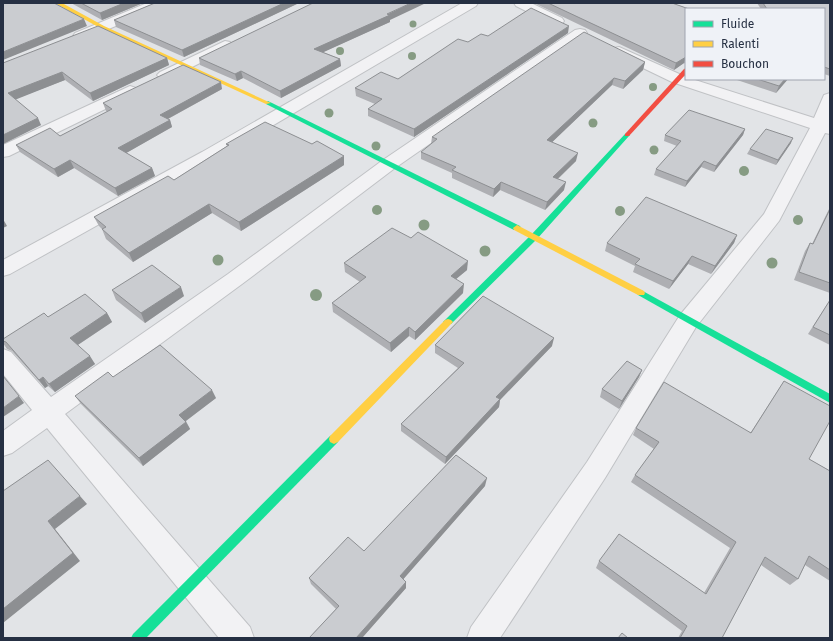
<svg xmlns="http://www.w3.org/2000/svg" width="833" height="641" viewBox="0 0 833 641" font-family="'Fira Sans',sans-serif">
<style>
.lines{fill:none;stroke-linecap:round;stroke-linejoin:round}
.street-casing{stroke:#c0c2c5;stroke-width:2}
.street{fill:#f2f2f4;fill-rule:evenodd}
.fast{fill:#16e098;fill-rule:evenodd}
.slow{fill:#ffcf43;fill-rule:evenodd}
.jam{fill:#f24e42;fill-rule:evenodd}
.tree{fill:#869b83}
.wall{fill:#aeafb3}
.shaded-wall{fill:#8d8f92}
.building{fill:#caccd0;stroke:#8d8f92}
</style>
<rect width="100%" height="100%" fill="#e2e4e7"/>
<g class="lines">
<defs>
<g id="street">
<polygon points="147,3 165,3 163,6 85,39 80,40 75,39 73,36 75,33"/>
<polygon points="462,3 478,3 476,6 214,160 10,274 3,276 3,260 202,152"/>
<polygon points="514,3 531,3 562,18 564,21 562,24 552,24 516,6"/>
<polygon points="580,29 585,30 587,33 585,36 395,168 242,284 65,414 250,627 254,638 219,638 47,428 12,453 3,456 3,431 32,410 3,374 3,349 11,352 51,397 228,274 383,160 575,30"/>
<polygon points="225,41 230,42 232,45 230,48 170,78 165,80 160,78 157,75 160,72"/>
<polygon points="619,47 686,77 686,79 692,79 814,118 824,95 830,93 830,134 825,133 779,221 696,327 605,478 500,638 467,638 471,627 587,462 680,315 764,214 810,128 672,82 614,54 612,51 614,48"/>
<polygon points="130,86 136,88 138,91 136,94 9,156 3,157 3,145"/>
</g>
</defs>
<use href="#street" class="street-casing"/>
<use href="#street" class="street"/>
<g class="fast">
<polygon points="268,101 520,226 521,228 520,230 514,230 266,104 266,102"/>
<polygon points="627,133 630,135 629,136 537,239 451,324 445,324 443,322 445,320 531,235 625,134"/>
<polygon points="641,290 830,394 830,403 638,295 637,293 638,291"/>
<polygon points="334,434 338,436 339,439 338,442 146,638 131,638 133,634 330,436"/>
</g>
<g class="slow">
<polygon points="55,3 62,3 104,26 271,103 266,104 100,28"/>
<polygon points="517,225 644,291 645,293 644,295 638,295 514,230 513,228"/>
<polygon points="448,319 451,320 453,322 451,324 338,442 334,444 330,442 329,439 330,436 445,320"/>
</g>
<polygon class="jam" points="686,68 686,74 629,136 625,136 625,134 684,69"/>
</g>
<g class="tree">
<circle cx="413" cy="24" r="3.5"/>
<circle cx="340" cy="51" r="4"/>
<circle cx="412" cy="56" r="4"/>
<circle cx="653" cy="87" r="4"/>
<circle cx="329" cy="113" r="4.5"/>
<circle cx="593" cy="123" r="4.5"/>
<circle cx="376" cy="146" r="4.5"/>
<circle cx="654" cy="150" r="4.5"/>
<circle cx="744" cy="171" r="5"/>
<circle cx="377" cy="210" r="5"/>
<circle cx="620" cy="211" r="5"/>
<circle cx="798" cy="220" r="5"/>
<circle cx="424" cy="225" r="5.5"/>
<circle cx="485" cy="251" r="5.5"/>
<circle cx="218" cy="260" r="5.5"/>
<circle cx="772" cy="263" r="5.5"/>
<circle cx="316" cy="295" r="6"/>
</g>
<g class="wall">
<polygon points="71,3 143,3 102,20"/>
<polygon points="155,3 299,3 184,57 116,27 114,20"/>
<polygon points="534,3 672,3 686,9 686,64 684,63 674,70"/>
<polygon points="757,3 830,3 830,76 824,74 824,9 761,9"/>
<polygon points="390,20 390,22 323,52 340,59 341,66 281,98 243,78 237,81 200,65 199,58"/>
<polygon points="568,33 414,137 368,116 368,109 375,104 356,96 355,88 398,79 468,42 488,36"/>
<polygon points="167,58 169,65 93,101 65,80 15,99 41,125 3,144 3,63"/>
<polygon points="645,62 643,70 623,89 612,85 552,142 576,161 558,179 564,190 545,210 500,190 493,197 452,178 452,173 421,159 421,152 431,144 432,137"/>
<polygon points="734,79 788,79 776,93"/>
<polygon points="222,89 168,119 170,120 172,127 126,153 152,168 155,176 118,196 74,168 58,177 20,152 16,145 60,136 108,112 106,111 103,103"/>
<polygon points="745,129 743,135 714,172 701,167 685,187 654,175 656,169 677,146 664,141 665,135"/>
<polygon points="791,143 776,165 747,154 750,149"/>
<polygon points="226,144 312,144 344,156 344,165 241,231 212,213 133,262 106,239 102,229 99,226 94,217 174,180 227,146"/>
<polygon points="830,207 830,293 794,280 805,251 810,243 812,244"/>
<polygon points="737,235 734,243 711,274 688,264 669,289 633,272 635,266 605,251 607,243"/>
<polygon points="411,238 467,270 456,279 463,293 415,340 409,336 391,352 333,312 332,303 360,282 345,272 344,263"/>
<polygon points="112,290 184,296 145,323 116,300"/>
<polygon points="830,300 830,345 808,334"/>
<polygon points="107,313 112,322 78,345 95,364 55,392 48,386 45,388 12,351 7,349 3,343 3,339 48,317"/>
<polygon points="435,345 552,346 500,400 499,407 445,464 401,431 401,424 458,368 435,353"/>
<polygon points="642,370 639,377 619,409 600,397 602,389"/>
<polygon points="113,377 216,398 186,421 190,429 143,466 81,404 75,396"/>
<polygon points="784,381 809,459 830,471 830,581 805,565 798,579 790,585 761,565 722,638 678,638 682,631 596,568 599,561 704,593 730,548 631,482 635,475 654,449 633,435 636,428 751,432"/>
<polygon points="485,486 403,579 406,582 406,588 362,638 309,638 336,609 311,584 309,578 364,551"/>
</g>
<g class="shaded-wall">
<polygon points="124,3 143,3 102,20 100,13"/>
<polygon points="284,3 299,3 184,57 182,50"/>
<polygon points="411,3 426,3 390,20 390,22 315,56 314,49"/>
<polygon points="84,19 87,26 3,60 3,52"/>
<polygon points="569,26 568,33 414,137 414,129"/>
<polygon points="686,57 684,63 674,70 676,63"/>
<polygon points="167,58 169,65 93,101 90,93"/>
<polygon points="340,59 341,66 281,98 280,91"/>
<polygon points="645,62 643,70 623,89 625,81"/>
<polygon points="241,71 243,78 237,81 235,74"/>
<polygon points="62,72 65,80 12,101 8,93"/>
<polygon points="614,78 612,85 546,148 547,140"/>
<polygon points="785,79 788,79 776,93 779,86"/>
<polygon points="221,82 222,89 162,122 160,115"/>
<polygon points="38,118 41,125 3,144 3,135"/>
<polygon points="170,120 172,127 121,156 118,148"/>
<polygon points="745,129 743,135 714,172 716,166"/>
<polygon points="793,138 791,143 776,165 778,160"/>
<polygon points="578,153 576,161 552,184 553,177"/>
<polygon points="344,156 344,165 241,231 239,222"/>
<polygon points="70,160 74,168 58,177 54,169"/>
<polygon points="704,161 701,167 685,187 687,181"/>
<polygon points="152,168 155,176 118,196 115,188"/>
<polygon points="501,182 500,190 493,197 494,189"/>
<polygon points="566,182 564,190 545,210 547,202"/>
<polygon points="209,204 212,213 133,262 129,253"/>
<polygon points="3,219 7,226 3,228"/>
<polygon points="737,235 734,243 711,274 715,266"/>
<polygon points="692,256 688,264 669,289 673,281"/>
<polygon points="468,261 467,270 450,284 451,276"/>
<polygon points="464,284 463,293 415,340 415,332"/>
<polygon points="181,287 184,296 145,323 141,313"/>
<polygon points="107,313 112,322 76,346 70,338"/>
<polygon points="409,327 409,336 391,352 390,343"/>
<polygon points="554,338 552,346 500,400 499,407 445,464 446,457 496,397"/>
<polygon points="90,356 95,364 55,392 49,384"/>
<polygon points="642,370 639,377 619,409 622,401"/>
<polygon points="43,377 48,386 45,388 39,380"/>
<polygon points="212,390 216,398 183,423 179,415"/>
<polygon points="19,396 24,403 3,417 3,408"/>
<polygon points="186,422 190,429 143,466 139,458"/>
<polygon points="487,478 485,486 400,583 400,576"/>
<polygon points="80,496 87,504 55,529 80,561 3,623 3,609 48,521"/>
<polygon points="406,582 406,588 362,638 356,638"/>
</g>
<g class="building">
<polygon points="3,3 54,3 84,19 3,52"/>
<polygon points="81,3 124,3 100,13"/>
<polygon points="155,3 284,3 182,50 114,20"/>
<polygon points="313,3 411,3 387,14 390,15 314,49 340,59 280,91 241,71 235,74 199,58"/>
<polygon points="548,3 672,3 689,9 686,9 686,57 676,63"/>
<polygon points="763,3 830,3 830,69 824,67 824,9 767,9"/>
<polygon points="531,8 569,26 414,129 368,109 382,99 355,88 381,72 398,79 458,39 468,42 481,34 488,36"/>
<polygon points="98,26 167,58 90,93 62,72 8,93 38,118 3,135 3,63"/>
<polygon points="584,32 645,62 625,81 614,78 547,140 578,153 553,177 566,182 547,202 501,182 494,189 452,170 456,167 421,152 437,139 432,137"/>
<polygon points="183,65 221,82 160,115 170,120 118,148 152,168 115,188 70,160 54,169 16,145 50,128 60,136 112,109 103,103"/>
<polygon points="757,79 785,79 779,86"/>
<polygon points="689,110 745,129 716,166 704,161 687,181 656,169 681,141 665,135"/>
<polygon points="265,122 312,144 317,141 344,156 239,222 209,204 129,253 102,229 106,227 94,217 168,176 174,180 229,145 226,144"/>
<polygon points="766,129 793,138 778,160 750,149"/>
<polygon points="646,197 737,235 715,266 692,256 673,281 635,264 640,259 607,243"/>
<polygon points="830,209 830,283 799,272 810,243 813,244"/>
<polygon points="392,228 411,238 418,232 468,261 451,276 464,284 415,332 409,327 390,343 332,303 366,277 344,263"/>
<polygon points="152,265 181,287 141,313 112,290"/>
<polygon points="85,294 107,313 70,338 90,356 49,384 43,377 39,380 6,342 3,341 3,339 44,313 48,317"/>
<polygon points="483,296 554,338 496,397 500,399 446,457 401,424 464,363 435,345"/>
<polygon points="830,300 830,335 813,327"/>
<polygon points="160,345 212,390 179,415 186,422 139,458 75,396 108,372 113,377"/>
<polygon points="627,361 642,370 622,401 602,389"/>
<polygon points="3,376 19,396 3,408"/>
<polygon points="784,381 830,406 830,421 809,459 830,471 830,570 809,556 798,579 765,557 722,638 680,638 687,626 599,561 619,534 706,594 736,542 635,475 659,442 636,428 664,382 751,433"/>
<polygon points="456,455 487,478 400,576 406,582 356,638 309,638 339,606 309,578 348,537 364,551"/>
<polygon points="48,460 80,496 48,521 73,553 3,609 3,491"/>
<polygon points="622,633 628,638 618,638"/>
</g>
<rect width="833" height="641" fill="none" stroke="#263043" stroke-width="8"/>
<rect x="685" y="8" width="140" height="72" fill="#eff2f7" stroke="#9fa4af"/>
<rect x="693" y="21" width="20" height="6" fill="#16e098" stroke="#9fa4af"/>
<text x="721" y="28" font-size="12" fill="#263043">Fluide</text>
<rect x="693" y="41" width="20" height="6" fill="#ffcf43" stroke="#9fa4af"/>
<text x="721" y="48" font-size="12" fill="#263043">Ralenti</text>
<rect x="693" y="61" width="20" height="6" fill="#f24e42" stroke="#9fa4af"/>
<text x="721" y="68" font-size="12" fill="#263043">Bouchon</text>
</svg>
